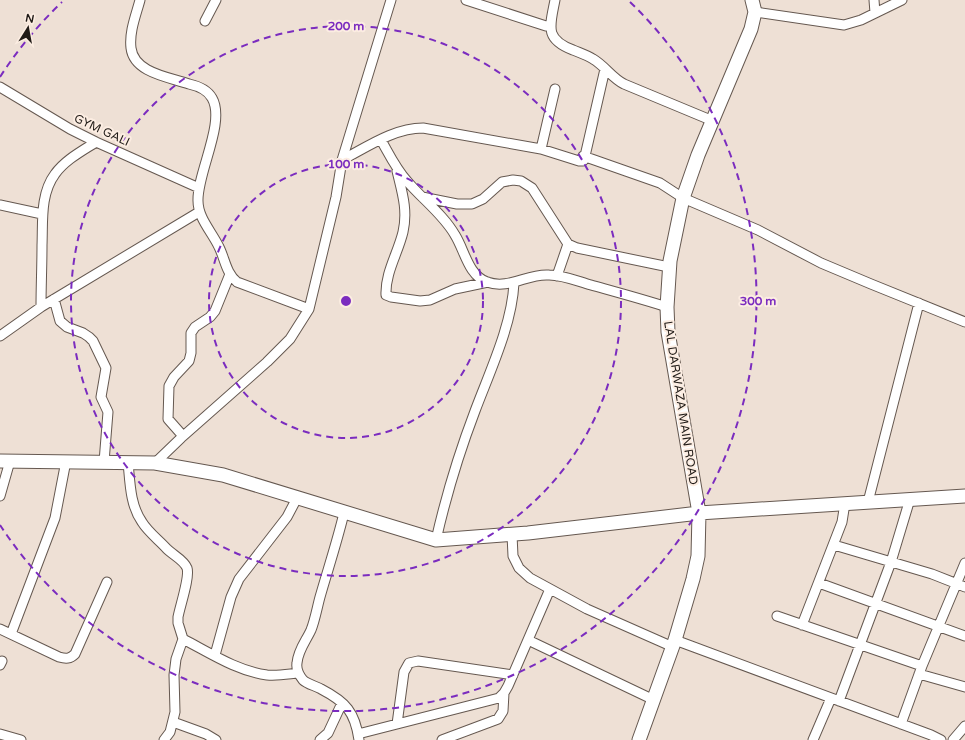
<svg xmlns="http://www.w3.org/2000/svg" width="965" height="740" font-family="'Varela Round',sans-serif">
<style>
.lines{fill:none;stroke-linecap:round;stroke-linejoin:round}
.street-casing{stroke:#655850;stroke-width:11}
.secondary-casing{stroke:#655850;stroke-width:15}
.street{stroke:#fff;stroke-width:9}
.secondary{stroke:#fff;stroke-width:13}
.ring{fill:none;stroke:#7b2cbf;stroke-width:2;stroke-dasharray:7 5}
.labels{text-anchor:middle;dominant-baseline:central;stroke-width:4;stroke-linejoin:round;paint-order:stroke}
.street-label{font-size:12px;fill:#1f1a16;stroke:#fcede2}
.centre{fill:#7b2cbf;stroke:#fcede2;stroke-width:2}
.ring-label{font-size:12px;text-anchor:middle;font-weight:bold;fill:#7b2cbf;stroke:#fcede2;stroke-width:4;stroke-linejoin:round;paint-order:stroke}
</style>
<rect width="100%" height="100%" fill="#eee0d5"/>
<g class="lines">
<g class="street-casing">
<path id="street" d="M140,0C136,15 129,32 131,48C134,73 169,77 189,84C198,86 207,89 212,98C226,122 197,173 198,201C198,218 212,232 219,247C225,259 226,273 237,282L309,309L290,339L267,362L181,438L155,463
M466,0L546,26
M555,0C550,26 544,39 573,50C580,53 587,55 593,59C605,66 612,78 624,84L713,121
M874,0L875,13
M755,12L844,25L861,20L902,0
M205,21L216,0
M0,87L70,129L96,142L199,188
M381,140C389,154 396,169 407,181C422,199 443,214 455,235C465,251 468,275 487,282C509,290 528,273 549,275C563,275 577,281 591,285C616,292 642,299 667,307
M541,149L555,89
M583,156L660,183L683,198L758,230L821,263L871,284L965,322
M342,160C367,147 394,128 423,128L541,149L579,161H583L585,156L605,69
M397,171C402,192 408,210 403,232C398,253 385,273 386,295L391,297L420,301L430,300L455,289L488,282
M422,197L457,204H472L483,199L502,182L513,180L521,181L532,188L568,244L577,248L669,267
M0,205L42,214
M557,276L568,244
M54,299L60,321L67,327L83,333L89,337L93,341L106,368L101,397L108,412L104,462
M41,307C41,286 42,266 42,245C43,222 40,194 55,174C65,160 82,151 96,142
M309,309L336,197L342,160L391,0
M0,336L41,307L199,212
M183,436L168,419L169,386L174,377L189,361L191,353V333L195,327L210,317L215,311L230,274
M128,462C130,482 130,505 142,522C148,532 159,540 167,549C173,555 184,560 187,568C190,577 180,606 178,617V623L183,639L176,659L174,675L175,712L170,732L164,740
M0,496L10,461
M868,502L919,303
M344,513C337,542 328,569 320,597C317,608 315,620 311,630C306,641 298,650 297,663C296,669 299,675 303,680C307,684 316,686 321,689C346,702 355,712 359,740
M512,535L513,556L519,568L530,578L587,609L673,647
M436,540C446,496 459,453 475,411C490,371 512,325 514,283
M834,545L932,574L965,587
M819,583L965,636
M777,616L922,666
M802,625L842,522L845,503
M0,629L59,657C66,659 70,659 75,654L107,582
M11,634L55,518L66,461
M183,639C210,653 237,671 267,675C278,676 288,674 298,673
M528,640L654,700
M675,640L931,735L941,740
M215,655L231,597L239,579L287,517L297,498
M0,665L2,661
M919,674L965,687
M839,701L891,562L910,499
M173,722L206,734L216,740
M397,724L404,672L409,663L418,661L513,675
M901,724L922,666L965,563
M0,734L21,740
M358,734L499,698L504,693L508,686L550,589
M320,740L328,733L342,703
M442,740L498,719L503,711L504,693
M813,740L831,698
M953,740L965,726"/>
</g>
<g class="secondary-casing">
<path id="secondary" d="M0,461L155,463L223,475L436,540L528,533L699,513L965,496
M639,740L675,640L693,579L698,556L699,513L668,332L667,307L670,261L683,198L698,155L751,29L755,12L752,0"/>
</g>
<use href="#street" class="street"/>
<use href="#secondary" class="secondary"/>
</g>
<g class="ring">
<circle cx="346" cy="301" r="137"/>
<circle cx="346" cy="301" r="275"/>
<path d="M0 77A412 412 0 0 1 62 2M630 2A412 412 0 1 1 0 525"/>
</g>
<g class="labels">
<g class="street-label">
<text transform="translate(102 130) rotate(25)">GYM GALI</text>
<text transform="translate(681 403) rotate(81)">LAL DARWAZA MAIN ROAD</text>
</g>
</g>
<circle cx="346" cy="301" r="6" class="centre"/>
<g class="ring-label">
<text x="346" y="30">200 m</text>
<text x="346" y="168">100 m</text>
<text x="758" y="305">300 m</text>
</g>
<g transform="translate(28 28) rotate(11)" stroke="#fcede2" stroke-width="3" paint-order="stroke">
<path d="M0-3L7 15L0 10L-7 15Z" fill="#1f1a16"/>
<text y="-6" font-size="11" font-weight="bold" text-anchor="middle" fill="#1f1a16">N</text>
</g>
</svg>
